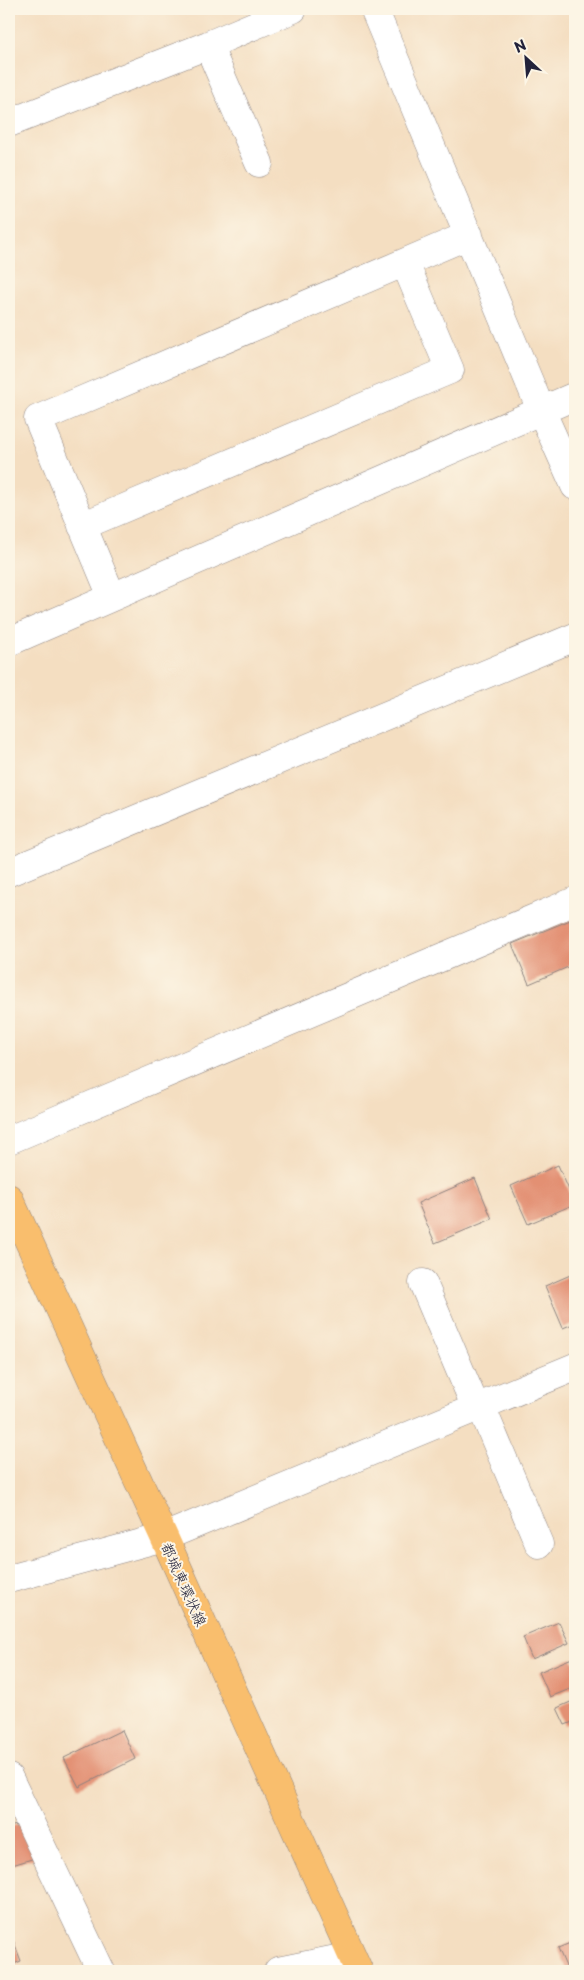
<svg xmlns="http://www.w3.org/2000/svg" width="584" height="1980" font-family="'Playpen Sans','Klee One',sans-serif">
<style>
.building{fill:#e39073}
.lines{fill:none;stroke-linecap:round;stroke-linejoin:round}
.minor-casing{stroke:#8b807e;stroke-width:29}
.major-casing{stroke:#8b807e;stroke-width:29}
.minor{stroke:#fff;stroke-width:28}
.major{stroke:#f9be6d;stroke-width:28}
.labels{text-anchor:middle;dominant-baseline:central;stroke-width:4;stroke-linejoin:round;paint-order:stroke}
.street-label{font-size:15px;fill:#22223b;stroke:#fcf5e5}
</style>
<rect width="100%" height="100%" fill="#fcf5e5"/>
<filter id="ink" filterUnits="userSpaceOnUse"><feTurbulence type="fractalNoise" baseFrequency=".02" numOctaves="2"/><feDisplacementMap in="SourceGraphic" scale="10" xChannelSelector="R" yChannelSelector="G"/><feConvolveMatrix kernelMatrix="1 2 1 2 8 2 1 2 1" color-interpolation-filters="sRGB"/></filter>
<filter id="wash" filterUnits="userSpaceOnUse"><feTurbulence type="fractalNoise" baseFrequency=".0096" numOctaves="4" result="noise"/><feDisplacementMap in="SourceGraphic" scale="20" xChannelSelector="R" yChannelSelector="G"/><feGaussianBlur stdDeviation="1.12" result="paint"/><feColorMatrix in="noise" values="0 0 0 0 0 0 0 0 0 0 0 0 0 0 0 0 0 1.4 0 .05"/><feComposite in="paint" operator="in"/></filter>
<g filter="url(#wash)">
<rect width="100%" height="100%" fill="#f4dec1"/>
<g id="blocks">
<path class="building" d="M575,918V964L529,984L512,944Z
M558,1165L575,1204L528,1224L511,1186Z
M475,1178L492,1219L435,1243L418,1203Z
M575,1273V1323L563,1328L545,1286Z
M559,1622L569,1643L532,1659L523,1637Z
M572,1658L575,1664V1687L550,1697L539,1672Z
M575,1700V1721L565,1725L557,1708Z
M122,1730L135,1759L79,1787L64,1758Z
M24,1823L35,1858L9,1866V1827Z
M9,1929L21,1961L9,1966Z
M575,1941V1971H568L558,1948Z"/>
</g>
</g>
<g filter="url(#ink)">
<use href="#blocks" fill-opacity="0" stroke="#8b807e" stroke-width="1"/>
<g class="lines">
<g class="minor-casing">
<path id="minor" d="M374,9L541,410L575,486
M208,45L259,163
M9,123L208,45L293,9
M82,526L450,370L405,263
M112,597L38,419L469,235
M9,642L575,396
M9,872L575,637
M9,1140L575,901
M423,1283L476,1408
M481,1406L539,1544
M9,1579L164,1537L575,1367
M9,1778L101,1971
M278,1971L351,1956"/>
</g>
<g class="major-casing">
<path id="major" d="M9,1198L164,1537L359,1971"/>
</g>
<use href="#minor" class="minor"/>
<use href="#major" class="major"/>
</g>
</g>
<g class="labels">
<g class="street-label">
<text transform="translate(185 1584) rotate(66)">都城東環状線</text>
</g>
</g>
<rect width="584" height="1980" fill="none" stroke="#fcf5e5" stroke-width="30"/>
<g transform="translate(526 58) rotate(334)" stroke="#fcf5e5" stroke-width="4" paint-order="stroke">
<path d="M0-4L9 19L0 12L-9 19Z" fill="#22223b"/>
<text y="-8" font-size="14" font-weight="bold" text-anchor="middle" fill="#22223b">N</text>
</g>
</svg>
